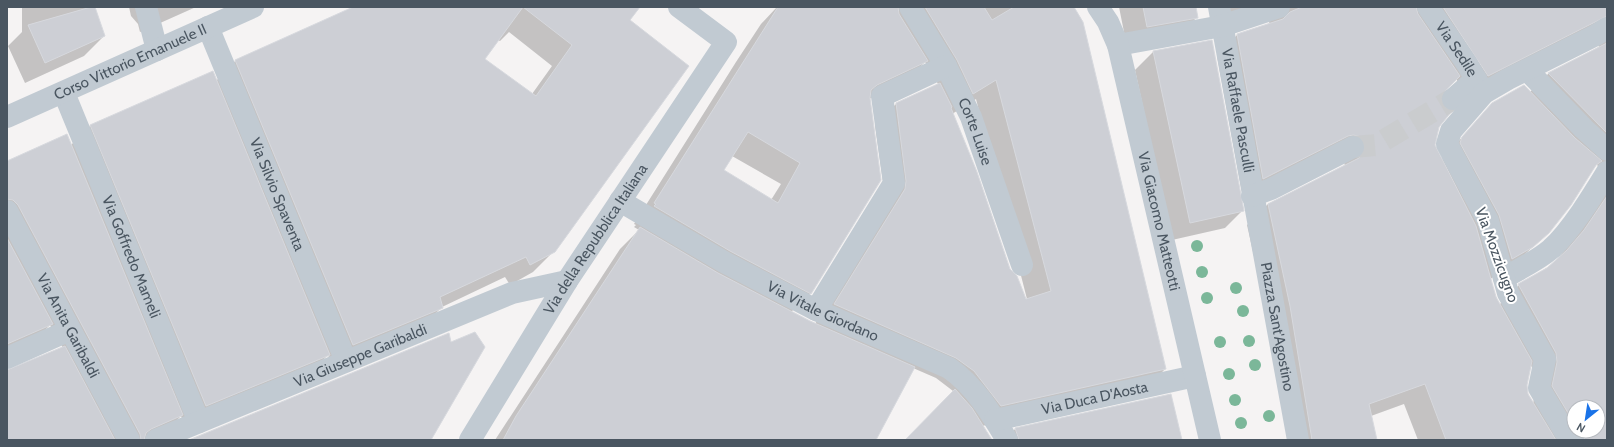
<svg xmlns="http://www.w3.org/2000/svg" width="1614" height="447" font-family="Cabin,sans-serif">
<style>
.shadow{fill:#0003;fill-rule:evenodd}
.building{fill:#cdcfd5;stroke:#d7d9de;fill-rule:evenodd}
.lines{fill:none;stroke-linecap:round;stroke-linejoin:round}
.minor-tunnel{stroke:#caccce;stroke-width:22;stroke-dasharray:22 11;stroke-linecap:butt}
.pedestrian{stroke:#c1cad2;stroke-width:22}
.minor{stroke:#c1cad2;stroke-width:22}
.tertiary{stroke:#c1cad2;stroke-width:22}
.tree{fill:#7bb799}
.labels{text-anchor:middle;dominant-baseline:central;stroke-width:4;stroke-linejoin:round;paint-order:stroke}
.street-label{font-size:15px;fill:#4a5661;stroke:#fff}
</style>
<rect width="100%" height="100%" fill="#f5f3f3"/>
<path class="shadow" d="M22,7H94L104,36L84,56L25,83L8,46L22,32Z
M129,7H196L140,32L138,24L131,16Z
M355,7H639L629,21L554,251L533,272L510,285L505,277L442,307L421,328L332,365L328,355L308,375L185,426L181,416L161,436L152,440H7V371L63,348L50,325L31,344L7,355V162L71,145L91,125L216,81L236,60ZM509,32L552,66L532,94L484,59L498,40L500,41Z
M777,7H1072L1082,23L1165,369L1145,390L982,426L991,440H906L953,391L936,378L913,368L875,440H495L620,249L639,230L634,227L636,225L634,224L736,62L761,24ZM925,62L938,84L896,104L875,125L886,203L885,211L815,324L791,312L811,293L869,99L906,81ZM976,99L1028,303H1027L1009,270L952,114ZM732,156L781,184L771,200L723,171Z
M1119,7H1195L1197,17L1177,38L1127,47Z
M1218,7H1607V440H1418L1404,404L1371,416L1376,440H1288L1270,328L1247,225L1268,204L1345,166L1344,162L1243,198L1217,56L1237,35L1270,24L1267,18L1223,26ZM1597,42L1599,47L1548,74L1530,92L1493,104L1442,159L1435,150L1434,141L1438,127L1440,95L1456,79L1468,96ZM1597,164L1598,167L1597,200L1556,262L1519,285L1499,305L1490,279L1511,267L1549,232ZM1530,364L1536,374L1537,383L1533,404L1527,395L1526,385ZM1574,407H1598V431H1574Z
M1212,42L1242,211L1225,228L1172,240L1135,70L1153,52Z
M1171,395L1181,440H1005L1015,429Z"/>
<path class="building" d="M91,7H95L105,36L45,63L28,25Z
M353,7H640L630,20L689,66L555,252L530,265L526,257L440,297L443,308L353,345L235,60ZM523,7L572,45L536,96L485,59Z
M778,7H898L899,14L928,61L877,85L871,90L870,98L881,180L811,294L730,251L654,206L656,204L654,203ZM748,132L800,163L778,203L724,170Z
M925,7H984L992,20L1014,7H1074L1083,22L1166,369L1001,406L974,371L956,358L834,304L905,189L906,181L896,103L940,83L952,107L951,108L977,172L1010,269L1017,276L1026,299L1051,291L996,80L973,94L957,60Z
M1143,7H1196L1198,18L1147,27Z
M1302,7H1416L1418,14L1460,76L1441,95V101L1443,107L1452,111L1439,127L1435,145L1476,226L1496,297L1532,361L1527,385L1528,394L1556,440H1446L1425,384L1369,404L1377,440H1312L1290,306L1268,204L1359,158L1364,153L1365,147L1364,141L1359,136L1353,135L1348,136L1263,179L1237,34L1283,19L1290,12Z
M1443,7H1607V16L1488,76Z
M1212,40L1244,211L1190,223L1153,51Z
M1607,43V133L1548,73Z
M213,71L330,355L206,406L90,125Z
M1524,85L1575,138L1602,161L1596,165L1571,205L1549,233L1533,247L1512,259L1499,215L1460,143L1462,137L1492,103Z
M67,134L183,415L151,429L146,433L144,440H141L140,434L18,205L13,200L7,199V161Z
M1607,196V440H1585L1582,431H1598V407H1574V423L1552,386L1557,362L1556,353L1518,284L1547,268L1567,250L1584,230Z
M640,227L718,273L810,321L915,367L876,440H503L516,416Z
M7,238L53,324L7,344Z
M475,332L485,347L431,440H189L449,333L451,342Z
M65,346L115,440H7V370Z
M955,389L972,408L992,440H905Z
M1171,394L1182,440H1019L1015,428Z"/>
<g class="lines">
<path class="minor-tunnel" d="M1353,147L1376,145L1453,99"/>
<g class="pedestrian">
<path d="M146,7L157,50"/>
<path id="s1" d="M208,27L346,361"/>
<path d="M1527,70L1584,129L1607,150"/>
<path id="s2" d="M64,93L199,422"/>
<path d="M1504,278C1519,269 1537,261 1551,249C1571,231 1593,195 1607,172"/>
</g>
<g class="minor">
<path id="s3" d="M910,7L946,66L971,117L1022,265"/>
<path id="s4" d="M1219,7L1298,440"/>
<path id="s5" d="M1428,7L1467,64L1484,93"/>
<path d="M1118,45L1222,26L1279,7"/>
<path d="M1453,99L1476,79"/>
<path d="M1252,196L1271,189L1353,147"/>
<path id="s6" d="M620,201L724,262L816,310L949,368C975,386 991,413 1007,440"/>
<path id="s7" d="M7,211L129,440"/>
<path d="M816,310L894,183L882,96L946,66"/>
<path d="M7,358L70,330"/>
<path id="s8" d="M995,420L1195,376"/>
<path id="s9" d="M156,440L512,293L567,281"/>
<path d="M1573,440L1565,432L1539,388L1545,359L1508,293L1488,221L1447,144L1451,131L1484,93L1508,79L1596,35L1607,28"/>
</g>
<g class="tertiary">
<path id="s10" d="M1098,7L1108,22L1118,45L1210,440"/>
<path id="s11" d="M7,117L253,7"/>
<path id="s12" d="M470,440L567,281L726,42L679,7"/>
</g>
</g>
<g class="tree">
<circle cx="1197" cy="246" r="6"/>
<circle cx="1202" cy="272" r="6"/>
<circle cx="1236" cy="288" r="6"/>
<circle cx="1207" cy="298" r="6"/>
<circle cx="1243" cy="311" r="6"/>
<circle cx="1249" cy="341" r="6"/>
<circle cx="1220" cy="342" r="6"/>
<circle cx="1255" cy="365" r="6"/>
<circle cx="1229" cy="374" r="6"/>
<circle cx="1235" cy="400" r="6"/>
<circle cx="1269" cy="416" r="6"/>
<circle cx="1241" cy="423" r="6"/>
</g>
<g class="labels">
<g class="street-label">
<text stroke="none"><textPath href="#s5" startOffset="51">Via Sedile</textPath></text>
<text stroke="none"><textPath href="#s11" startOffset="135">Corso Vittorio Emanuele II</textPath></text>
<text stroke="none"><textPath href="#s4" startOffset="105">Via Raffaele Pasculli</textPath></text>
<text stroke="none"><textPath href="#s3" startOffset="141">Corte Luise</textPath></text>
<text stroke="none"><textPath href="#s1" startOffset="181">Via Silvio Spaventa</textPath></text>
<text stroke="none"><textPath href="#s10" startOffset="224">Via Giacomo Matteotti</textPath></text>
<text stroke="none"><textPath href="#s12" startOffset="237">Via della Repubblica Italiana</textPath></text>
<text transform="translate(1497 255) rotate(70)">Via Mozzicugno</text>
<text stroke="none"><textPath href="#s2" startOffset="177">Via Goffredo Mameli</textPath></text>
<text stroke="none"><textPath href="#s6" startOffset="231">Via Vitale Giordano</textPath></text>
<text stroke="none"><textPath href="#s7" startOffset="130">Via Anita Garibaldi</textPath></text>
<text stroke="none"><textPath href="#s4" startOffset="325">Piazza Sant'Agostino</textPath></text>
<text stroke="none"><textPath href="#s9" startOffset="221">Via Giuseppe Garibaldi</textPath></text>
<text stroke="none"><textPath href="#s8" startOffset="102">Via Duca D'Aosta</textPath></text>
</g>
</g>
<rect width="1614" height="447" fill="none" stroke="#4a5661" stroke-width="16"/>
<g transform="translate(1586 419) rotate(210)"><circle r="19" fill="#ffffff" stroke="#b7bbc0"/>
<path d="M0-3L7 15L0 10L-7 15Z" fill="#1a73e8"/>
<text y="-6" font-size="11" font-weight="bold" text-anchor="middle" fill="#4a5661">N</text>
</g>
</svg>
